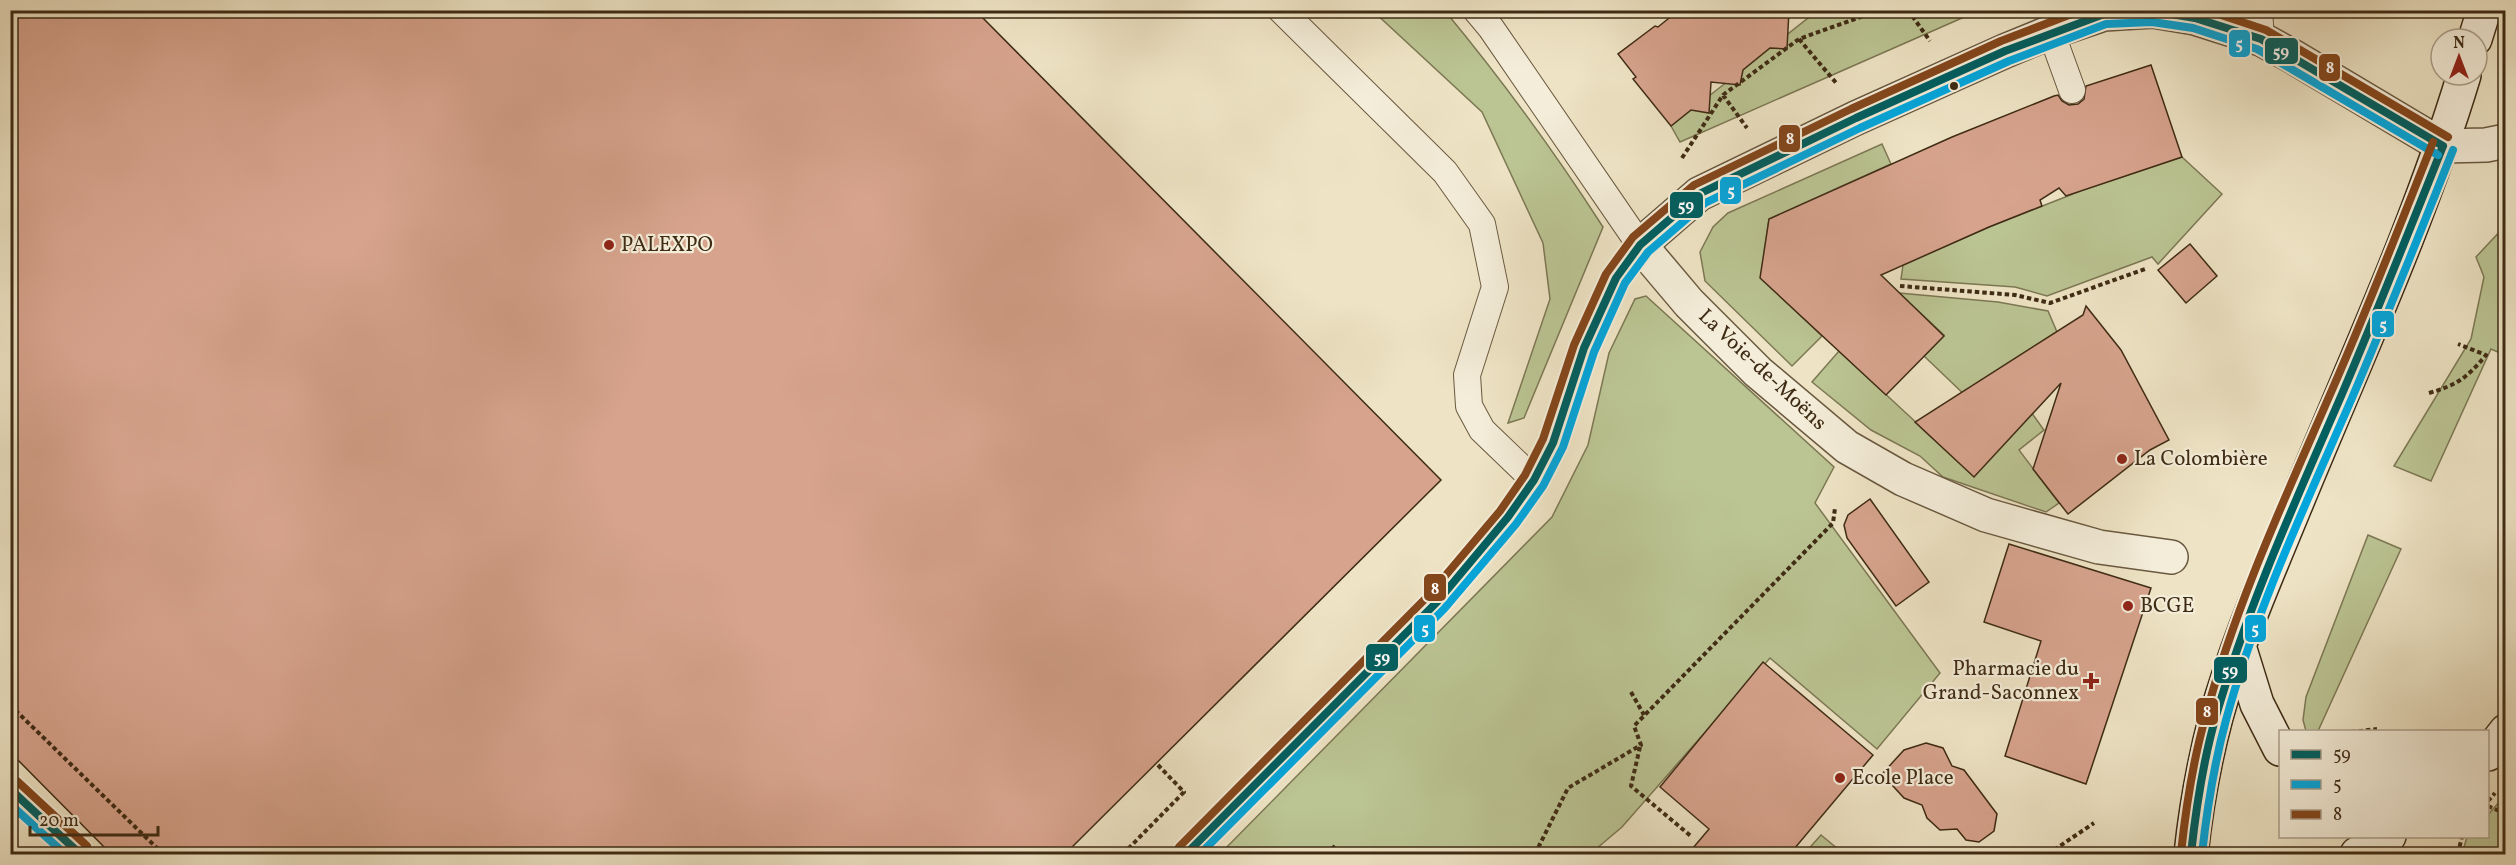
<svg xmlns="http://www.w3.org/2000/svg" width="2516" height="865" font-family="Vollkorn,serif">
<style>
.green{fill:#bbc493;stroke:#7c7854;stroke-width:1.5}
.building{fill:#d7a38d;stroke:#3e2b14;stroke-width:1.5}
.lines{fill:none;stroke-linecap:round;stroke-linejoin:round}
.lane-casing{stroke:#6a5940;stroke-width:28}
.street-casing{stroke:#6a5940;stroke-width:36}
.secondary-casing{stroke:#3e2b14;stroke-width:36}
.path{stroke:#3e2b14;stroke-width:4;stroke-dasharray:4.5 3;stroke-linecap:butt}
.lane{stroke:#f4edd9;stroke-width:26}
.street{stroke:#f4edd9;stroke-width:33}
.secondary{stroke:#f4edd9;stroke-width:33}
.bus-1-casing{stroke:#f4edd9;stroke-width:12}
.bus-2-casing{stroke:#f4edd9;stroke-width:12}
.bus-3-casing{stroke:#f4edd9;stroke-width:12}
.bus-1{stroke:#005f61;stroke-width:8}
.bus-2{stroke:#03a6dc;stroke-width:8}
.bus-3{stroke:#84471c;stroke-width:8}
.bus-dot{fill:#3e2b14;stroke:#f4edd9;stroke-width:2}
.poi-dot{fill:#8f2418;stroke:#f4edd9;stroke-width:2}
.labels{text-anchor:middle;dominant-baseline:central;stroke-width:4.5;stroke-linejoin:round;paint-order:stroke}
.poi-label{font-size:21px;fill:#3e2b14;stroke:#f4edd9;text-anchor:start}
.street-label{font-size:21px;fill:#3e2b14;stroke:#f4edd9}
.line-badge{stroke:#f4edd9;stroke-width:2}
.badge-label{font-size:16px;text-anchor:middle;font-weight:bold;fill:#fff}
</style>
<rect width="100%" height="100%" fill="#eee4c5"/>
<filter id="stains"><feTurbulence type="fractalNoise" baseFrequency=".00333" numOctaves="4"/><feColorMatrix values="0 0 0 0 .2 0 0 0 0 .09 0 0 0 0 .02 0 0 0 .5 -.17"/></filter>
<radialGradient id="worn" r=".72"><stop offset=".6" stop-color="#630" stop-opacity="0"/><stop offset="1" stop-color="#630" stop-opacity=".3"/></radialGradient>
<path class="green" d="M1373,11H1445C1503,81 1554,151 1603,227L1524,418L1508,423L1550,299L1543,243L1482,112Z
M1817,11H1978L1680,142L1671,126Z
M1882,144L1891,164L1769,219L1761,278L1822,336L1792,366L1705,281L1700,252L1713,227L1728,213Z
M2182,157L2222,194L2158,264L2152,257L2047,296L2015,287L1901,279L1903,265L1989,227L2083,190Z
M2505,226V355L2491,349L2431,481L2394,466L2471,339L2484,277L2476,257Z
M1899,293L1998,302L2048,311L2057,332L2000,369L2044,430L2019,450L2059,503L2046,512L1943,477L1920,456L1871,430L1812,382L1839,351L1934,439L1970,400L1924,356L1944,335Z
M1646,296L1834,467L1815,503L1940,673L1877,749L1770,658L1622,827L1590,854H1220L1552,517L1588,445L1609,353L1635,299Z
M2368,535L2401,549L2318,731H2306L2303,720L2306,697Z
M2505,795V854H2462L2467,837L2488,836V815Z
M1821,835L1844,854H1804Z"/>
<path class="building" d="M10,10H975L1441,480L1064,855H112L10,752Z
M1679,10H1789L1787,49L1770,48L1743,70L1740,85L1711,82L1709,113L1691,110L1671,126L1633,79L1636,77L1618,54L1655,26L1658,27Z
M2151,65L2182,157L2066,196L2059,188L2040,200L2042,206L1989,227L1881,275L1944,336L1886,395L1760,278L1769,219L1952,137L2054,96L2058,95L2062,101L2069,105L2078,104L2084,99L2086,86Z
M2190,244L2217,276L2186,303L2158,270Z
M2086,306L2121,350L2169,440L2150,450L2068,514L2033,469L2061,383L1974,477L1915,422L2083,315Z
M1870,499L1929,582L1896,606L1847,538L1844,525L1848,515Z
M2009,544L2151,588L2086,784L2005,756L2041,641L1984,622Z
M1763,662L1873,755L1789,855H1687L1709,829L1660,787Z
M1926,743L1943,748L1952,766L1964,770L1997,814L1994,831L1979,842L1966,840L1957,829L1940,830L1927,818L1922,805L1904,798L1882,774L1904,750Z"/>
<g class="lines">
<g class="lane-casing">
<path id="lane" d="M1281,10L1445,172L1482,224L1495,287L1467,375L1469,406L1482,430L1534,480
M2259,10L2261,39
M2051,32L2072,90
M10,789L80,854
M1186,854L1437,602L1508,517L1534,480L1553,443L1584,348L1595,324L1616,278L1640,245L1491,28L1476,10"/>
</g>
<g class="street-casing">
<path id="street" d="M2171,557L2099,547L1986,515L1903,479L1847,447L1758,372L1689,303L1640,245L1699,194L1856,118L2005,51L2051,32L2104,14L2153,11L2195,18L2261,39L2292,56L2443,146L2486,145L2506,141"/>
</g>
<g class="secondary-casing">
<path id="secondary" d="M2475,39L2484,10
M2239,646L2257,704L2280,749
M2488,754L2506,731
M2191,854C2196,808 2204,762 2216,717C2236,645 2266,577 2294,509C2353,365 2419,224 2464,75
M2357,854L2389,836"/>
</g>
<path class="path" d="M1908,10L1930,41
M1799,39L1837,84
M1723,95L1747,128
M1682,158L1723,95L1799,39L1880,10
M1900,286L2015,295L2050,303L2145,269
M2429,393C2457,385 2467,378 2486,355L2458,344
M1631,692L1644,715
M10,705L163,854
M2351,732L2377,729
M1640,747L1631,786L1692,837
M2488,801L2495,793
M2488,806L2506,814
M1123,854L1184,792L1156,763
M1327,854L1335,846
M1535,854L1568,788L1641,745L1634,726L1833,523L1835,508
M2048,854L2094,823
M2458,854L2462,836"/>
<use href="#lane" class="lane"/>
<use href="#street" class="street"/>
<use href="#secondary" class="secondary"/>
<g class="bus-1-casing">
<path id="bus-1" d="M10,789L80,854
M1186,854L1437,602L1508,517L1534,480L1553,443L1584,348L1616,278L1640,245L1699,194L1856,118L2005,51L2104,14L2153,11L2195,18L2261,39L2443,146
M2191,854C2196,808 2203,761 2216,716C2248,605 2296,500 2342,394C2377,312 2410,229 2443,146"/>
</g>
<g class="bus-2-casing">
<path id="bus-2" d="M10,804L65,854
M1200,854L1444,609L1516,524L1543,486L1563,447L1594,352L1625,283L1648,252L1705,203L1860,128L2009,61L2106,24L2152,22L2193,28L2257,49L2438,155
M2202,854C2207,809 2214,764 2226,720C2256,609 2306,504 2352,398C2387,316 2420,233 2453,150"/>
</g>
<g class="bus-3-casing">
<path id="bus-3" d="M2206,10L2266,30L2448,137
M17,781L87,846
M1179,847L1429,595L1500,511L1525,475L1543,439L1574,345L1606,274L1633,237L1694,185L1851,109L2001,41L2082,10
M2181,853C2186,806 2193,760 2206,715C2236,603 2286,496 2332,390C2368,308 2400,225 2433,142"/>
</g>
<use href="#bus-1" class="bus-1"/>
<use href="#bus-2" class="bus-2"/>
<use href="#bus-3" class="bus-3"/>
</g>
<circle class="bus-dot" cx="1954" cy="86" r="5"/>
<g class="poi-dot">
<circle cx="609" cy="245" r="6"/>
<circle cx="2122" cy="459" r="6"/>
<circle cx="2128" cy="606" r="6"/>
<path d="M2088 672h6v6h6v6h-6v6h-6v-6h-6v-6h6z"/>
<circle cx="1840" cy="778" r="6"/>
</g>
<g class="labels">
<g class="poi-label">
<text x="621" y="245">PALEXPO</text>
<text x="2134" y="459">La Colombière</text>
<text x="2140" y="606">BCGE</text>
<text x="2079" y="669" text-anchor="end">Pharmacie du<tspan x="2079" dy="24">Grand-Saconnex</tspan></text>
<text x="1852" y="778">Ecole Place</text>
</g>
<g class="street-label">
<text transform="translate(1762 370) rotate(43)">La Voie-de-Moëns</text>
</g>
</g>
<g class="line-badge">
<rect x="2228" y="29" width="23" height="29" rx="6" fill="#03a6dc"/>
<rect x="2264" y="37" width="35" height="28" rx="6" fill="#005f61"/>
<rect x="2318" y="53" width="23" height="29" rx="6" fill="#84471c"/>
<rect x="1778" y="124" width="23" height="29" rx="6" fill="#84471c"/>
<rect x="1719" y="176" width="23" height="29" rx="6" fill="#03a6dc"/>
<rect x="1669" y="191" width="35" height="28" rx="6" fill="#005f61"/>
<rect x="2371" y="310" width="24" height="28" rx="6" fill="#03a6dc"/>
<rect x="1423" y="573" width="24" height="29" rx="6" fill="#84471c"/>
<rect x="1413" y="614" width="23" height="29" rx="6" fill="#03a6dc"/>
<rect x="2244" y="614" width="23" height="29" rx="6" fill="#03a6dc"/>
<rect x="1365" y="643" width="34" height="29" rx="6" fill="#005f61"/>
<rect x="2213" y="656" width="35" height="28" rx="6" fill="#005f61"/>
<rect x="2195" y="697" width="24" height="29" rx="6" fill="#84471c"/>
</g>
<g class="badge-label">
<text x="2239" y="49">5</text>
<text x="2281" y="57">59</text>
<text x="2330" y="73">8</text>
<text x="1790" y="144">8</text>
<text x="1731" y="196">5</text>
<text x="1686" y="211">59</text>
<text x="2383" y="330">5</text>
<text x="1435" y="594">8</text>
<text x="1425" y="634">5</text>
<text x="2255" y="634">5</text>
<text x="1382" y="663">59</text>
<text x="2230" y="676">59</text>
<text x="2207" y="717">8</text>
</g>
<rect width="2516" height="865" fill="none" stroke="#eee4c5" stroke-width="36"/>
<rect x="12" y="12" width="2492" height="841" fill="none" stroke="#3e2b14" stroke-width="3"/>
<rect x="18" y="18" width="2480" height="829" fill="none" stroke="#3e2b14" stroke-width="1.5"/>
<rect x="2279" y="730" width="210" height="108" fill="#f4edd9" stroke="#ab9f8a" stroke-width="1.5"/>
<rect x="2291" y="750" width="30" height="9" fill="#005f61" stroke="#ab9f8a" stroke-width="1.5"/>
<text x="2333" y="760" font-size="18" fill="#3e2b14">59</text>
<rect x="2291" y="780" width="30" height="9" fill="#03a6dc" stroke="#ab9f8a" stroke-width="1.5"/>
<text x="2333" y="790" font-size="18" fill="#3e2b14">5</text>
<rect x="2291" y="810" width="30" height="9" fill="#84471c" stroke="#ab9f8a" stroke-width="1.5"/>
<text x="2333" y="820" font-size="18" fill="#3e2b14">8</text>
<g transform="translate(2459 57)"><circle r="28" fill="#f4edd9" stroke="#ab9f8a" stroke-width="1.5"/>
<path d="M0-4.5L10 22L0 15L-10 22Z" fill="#8f2418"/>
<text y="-9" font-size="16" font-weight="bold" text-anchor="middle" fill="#3e2b14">N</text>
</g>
<path d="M30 826v9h128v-9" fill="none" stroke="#3e2b14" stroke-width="3"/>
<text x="39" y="826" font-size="18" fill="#3e2b14" stroke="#f4edd9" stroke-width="4.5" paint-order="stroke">20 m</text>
<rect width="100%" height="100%" filter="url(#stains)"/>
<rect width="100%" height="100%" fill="url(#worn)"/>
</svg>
